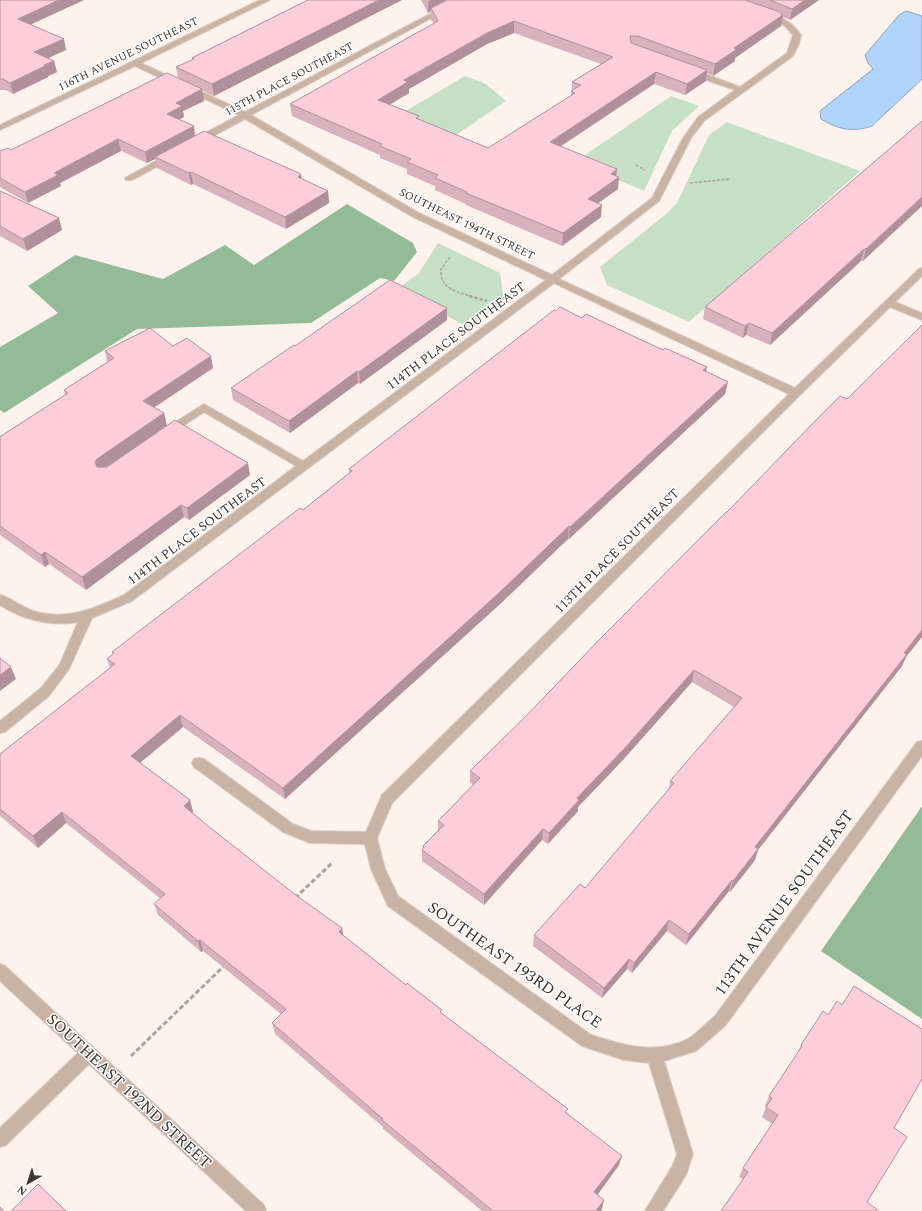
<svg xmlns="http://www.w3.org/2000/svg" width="922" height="1211" font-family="Spectral,serif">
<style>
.green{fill:#c5e0c7}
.forest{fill:#93bb96}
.water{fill:#b0d4fc;stroke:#8ea4be}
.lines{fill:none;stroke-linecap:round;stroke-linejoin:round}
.minor-casing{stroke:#d8cdc6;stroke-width:2}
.path-far2{stroke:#ada39c;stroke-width:1.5;stroke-dasharray:3 1.5;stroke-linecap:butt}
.path-far1{stroke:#ada39c;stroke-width:2.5;stroke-dasharray:3.5 2;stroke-linecap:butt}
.path{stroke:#ada39c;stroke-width:3;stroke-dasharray:5 2.5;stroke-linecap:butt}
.minor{fill:#c8b3a5;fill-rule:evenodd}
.wall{fill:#d9b1bd;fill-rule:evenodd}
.shaded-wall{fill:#b0909a}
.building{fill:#fccedc;stroke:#b0909a;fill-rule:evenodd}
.labels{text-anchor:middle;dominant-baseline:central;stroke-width:3;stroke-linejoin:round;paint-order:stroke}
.far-street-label{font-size:11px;fill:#3f352e;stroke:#fff}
.street-label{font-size:13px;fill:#3f352e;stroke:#fff}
.near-street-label{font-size:16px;fill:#3f352e;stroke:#fff}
</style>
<rect width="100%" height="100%" fill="#fef3ec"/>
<path class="green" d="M465,76L486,84L506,101L456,135L404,112Z
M671,96L699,106L672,131L644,191L575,162Z
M727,122L860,171L689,322L607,285L600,267L665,215L677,203L709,135Z
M438,243L500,273L503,294L511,295L468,327L396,290L419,273Z"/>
<path class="forest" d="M347,204L413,243L417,252L394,281L380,278L311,323L137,329L4,413L0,410V347L58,313L28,286L75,255L163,279L225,245L254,265Z
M922,806V1019L821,951Z"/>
<path class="water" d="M906,11L922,16V79L872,126C853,133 837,129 821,119L820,111L873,69L868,63L865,55L899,15Z"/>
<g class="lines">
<g class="minor-casing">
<path id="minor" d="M260,0H270L141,63L245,112L456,0H465L251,115L419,213L552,275L652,198L683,138L698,117L735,90L689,74V70H695L740,87L787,53L793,35L785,26L763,15L767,13C782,17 792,22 801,35L799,44L793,56L704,121L691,138L659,201L559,279L795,388L919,269L922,268V276L895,302L922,313V320L890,307L800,395L392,803L377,838L385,869L398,896L591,1035C623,1045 653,1055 686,1040C696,1035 706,1023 715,1016L917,742L922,741V756L725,1026L696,1051L664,1061L693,1154L686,1175L663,1211H645L673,1165L677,1154L649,1063L624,1060L582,1046L388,906L371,869L365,844L310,843L283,832L194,767L192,763L194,759L199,758L204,759L293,824L311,831L366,832L382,795L789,394L554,283L132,601L92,618L69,669L49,696L5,732L0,733V721L41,688L60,664L78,622C51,627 23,620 0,605V595C11,598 20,606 31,610C64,622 94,609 124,595L296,466L204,412L171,434H163L162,432L163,430L204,404L303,461L546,280L413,217L245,119L200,143H194L193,141L194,139L239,115L135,66L0,130V125Z
M170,153L174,156L173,158L132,180H126L125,178Z
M0,964L5,966L264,1205L266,1211H246L89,1064L6,1145L0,1147V1128L78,1053L0,981Z"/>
</g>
<path class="path-far2" d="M636,165L645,170
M690,183L730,179
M450,257L441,269C439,289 458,292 473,297"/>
<path class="path-far1" d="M469,296L487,301"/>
<path class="path" d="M295,898L332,863
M131,1056L225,965"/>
<use href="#minor" class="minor"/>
</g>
<path class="wall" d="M0,0H84L31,24L66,50L48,58L57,72L48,76V77L13,94L6,90H0Z
M308,0H402L214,96L202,90L204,101L183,111L184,117L179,119L194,126L195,135L302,179L328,191L329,203L286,229L193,184L191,185L157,168L155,159L147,163L121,151L60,183L61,186L28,203L0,187V151L11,150L178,78L176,67L192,60V58Z
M421,0H819L790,20L783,17L781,26L735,58V61L713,76L707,73L706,81L685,95L654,84L561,146L617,176L618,189L598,203L601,217L562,246L466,205V204L435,190V186L407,174V169L380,158V155L292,116L290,104L434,24L431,20V11L428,13ZM514,33L601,64L572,82V91H571V96L488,148L419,119L390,105L409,93V89L487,44Z
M922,121L863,261H861L770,345L746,335L743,338L703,319L705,307Z
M0,191L62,230L27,251L0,236Z
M447,308V320L360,384L358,383L290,433L233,400L231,388L295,346Z
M582,318L728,382L725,394L569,539H568L499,605L285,799L183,727L140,763L190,800L193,812L192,813L343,935L567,1113L619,1165L597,1195L602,1209L601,1211H482L383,1129V1127L275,1034L272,1023L281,1014L203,951L201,952L158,915L154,904L161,899L66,823L38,848L0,816V754L110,668L107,659L113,654L112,652L303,510L349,473V469Z
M173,346L213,368L154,407L164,413L167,426L250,475L189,520L184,517L86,590L49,564L45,567L0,535V436H1L65,395L64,390L107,362L105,351ZM167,426L107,467H106Z
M601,638L906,657L902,666L758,850L755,860L730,892L729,891L686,945L667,931L632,973L627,969L602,998L533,946L534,935L585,888L669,790L670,781L734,707L692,682L622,761L578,807V811L548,844L542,840L484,905L422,861V850L423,849V846L438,830V821L473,785L470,782V771L528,714Z
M801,1045L894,1128L867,1202L743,1179L739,1177L743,1168L772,1124L762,1117L766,1107L765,1106L769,1096L797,1054Z"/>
<path class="shaded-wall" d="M59,0H84L21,29L18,19Z
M379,0H402L214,96L212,84Z
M431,0H453L431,8V11L428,13V2Z
M805,0H819L790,20L792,9Z
M783,15L781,26L735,58V61L713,76L715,64L734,48Z
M514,21V33L487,44L409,89V93L378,111V100L404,80L487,33Z
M64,39L66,50L37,63L34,52Z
M54,61L57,72L48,76V77L13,94L10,83Z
M707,70L706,81L685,95L687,84Z
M656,72L654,84L549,154L550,142Z
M202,89L204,101L183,111L184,117L169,125L167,114L176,103Z
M194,126L195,137L155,157V159L147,163L145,152Z
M118,139L121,151L60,183L61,186L28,203L25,192L54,173Z
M617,169L616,179L619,177L618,189L587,211L588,199L611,174Z
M191,172L193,184L191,185L189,173Z
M301,174L303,186L298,177Z
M328,191L329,203L286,229L285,217Z
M922,197V206L863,261L866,249Z
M602,205L601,217L562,246L563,233Z
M59,218L62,230L27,251L23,239Z
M864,249L861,261L770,345L772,333Z
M447,308V320L360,384L359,372Z
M749,323L746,335L743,338L745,326Z
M211,356L213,368L146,413L143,401Z
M707,367L705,379L703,370Z
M357,371L358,383L290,433L289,421Z
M728,382L725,394L569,539L570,527Z
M164,413L167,426L100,471L99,475L95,462L97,459Z
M248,463L250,475L189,520L187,508Z
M181,505L184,517L86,590L82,577Z
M569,526L568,539L499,605L285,799L283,788Z
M45,552L49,564L45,567L41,555Z
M922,630V637L906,657L902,666L758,850L755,860L730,892L733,881L755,847Z
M11,667L16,679L0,691V675Z
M694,670L692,682L622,761L578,807V811L548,844L549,833L577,798Z
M180,715L183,727L135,767L131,756Z
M190,800L193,812L187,817L184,806Z
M62,812L66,823L38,848L33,836Z
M543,829L542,840L484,905V894Z
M732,880L729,891L686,945L689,934Z
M669,920L667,931L632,973L634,963Z
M342,928L344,939L339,932Z
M200,940L203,951L201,952L198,941Z
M629,959L627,969L602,998L604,988Z
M622,1156L619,1165L593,1201L594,1192Z
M604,1200L602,1209L601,1211H596Z"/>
<path class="building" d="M0,0H59L18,19L64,39L34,52L54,61L44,65L45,66L10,83L3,79H0Z
M308,0H379L212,84L176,67L194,59L192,58Z
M447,0H745L777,11L783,15L734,48L737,49L715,64L638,36H630L631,43L707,70L687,84L656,72L550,142L617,169L611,174L619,177L588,199L602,205L563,233L466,193L467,192L435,178L438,175L407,162L411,159L380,146L382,144L290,104L438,21L431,8ZM514,21L613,57L572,82L581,85L571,91L575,93L488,148L416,118L419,116L378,100L408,82L404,80L487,33Z
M770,0H805L792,9Z
M167,73L202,89L176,103L182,106L167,114L194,126L145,152L118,139L54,173L58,175L25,192L0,178V151L8,148L11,150Z
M922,121V197L866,249H864L772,333L749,323L745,326L705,307Z
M204,131L301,174L298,177L328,191L285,217L191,172L189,173L155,157Z
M0,191L59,218L23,239L0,226Z
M390,280L447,308L359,372L357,371L289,421L231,388L294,345L295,346Z
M560,307L582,318L586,314L663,350L665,348L707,367L703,370L728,382L570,527L569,526L499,593L283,788L180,715L131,756L190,800L184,806L208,826L297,896L342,928L339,932L406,985L407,983L442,1010L440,1012L568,1109L565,1112L622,1156L594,1192L604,1200L596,1211H493L382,1120L383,1119L272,1023L286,1009L200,940L198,941L154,904L165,894L62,812L33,836L0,809V754L115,664L107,659L114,653L112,652L300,508L303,510L352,471L349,469L372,451L554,310L556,311Z
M922,325V630L904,653L907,654L755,847L758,849L733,881L732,880L689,934L669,920L634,963L629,959L604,988L534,935L580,884L585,888L674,783L670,781L742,698L694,670L624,749L577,798L579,800L549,833L543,829L484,894L422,850L424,847L423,846L444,825L438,821L480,778L470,771L528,714L601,638L726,512H727L818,418L840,396L847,399Z
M150,328L173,346L187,338L211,356L143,401L164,413L97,459L95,462L97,467H107L175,420L248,463L187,508L181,505L82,577L45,552L41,555L0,526V436H1L68,393L64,390L114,358L105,351Z
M0,658L11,667L0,675Z
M854,986L922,1029V1079L894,1128L907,1137L867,1202L879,1211H721L748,1172L743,1168L778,1115L766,1107L772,1098L769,1096L802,1046L801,1045L823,1011L828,1015L837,1001L842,1005Z
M38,1184L66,1211H11Z
M0,1207L4,1211H0Z"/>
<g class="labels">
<g class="far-street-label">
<text transform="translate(128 54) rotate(-26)">116TH AVENUE SOUTHEAST</text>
<text transform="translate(289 79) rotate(-28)">115TH PLACE SOUTHEAST</text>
<text transform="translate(467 224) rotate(26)">SOUTHEAST 194TH STREET</text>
</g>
<g class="street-label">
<text transform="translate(456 336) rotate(-37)">114TH PLACE SOUTHEAST</text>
<text transform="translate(197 531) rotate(-37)">114TH PLACE SOUTHEAST</text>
<text transform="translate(617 551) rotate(-45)">113TH PLACE SOUTHEAST</text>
</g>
<g class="near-street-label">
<text transform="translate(784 903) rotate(-54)">113TH AVENUE SOUTHEAST</text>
<text transform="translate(515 965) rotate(35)">SOUTHEAST 193RD PLACE</text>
<text transform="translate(129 1091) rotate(43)">SOUTHEAST 192ND STREET</text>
</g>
</g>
<g transform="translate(28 1183) rotate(219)" stroke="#ffffff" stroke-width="3" paint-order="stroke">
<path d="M0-3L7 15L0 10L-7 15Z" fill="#3f352e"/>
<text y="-6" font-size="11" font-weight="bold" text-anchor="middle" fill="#3f352e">N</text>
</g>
</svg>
